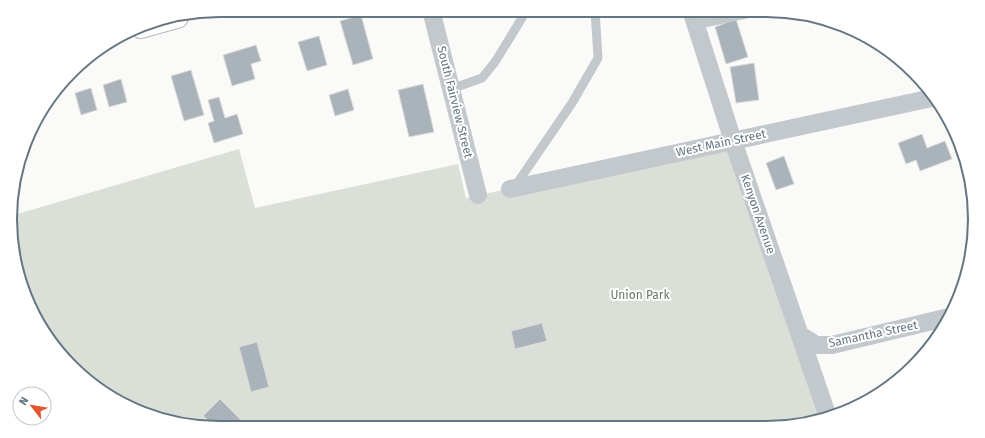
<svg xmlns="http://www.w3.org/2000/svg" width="985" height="438" font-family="'Fira Sans',sans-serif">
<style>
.green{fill:#dadfd7}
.building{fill:#aab3b9;stroke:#dcdcda}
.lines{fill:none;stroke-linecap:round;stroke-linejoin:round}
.secondary-casing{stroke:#b3babf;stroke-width:24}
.lane{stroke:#c3c8cc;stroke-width:9}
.street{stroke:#c3c8cc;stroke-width:18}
.secondary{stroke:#fff;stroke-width:22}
.labels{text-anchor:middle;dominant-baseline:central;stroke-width:4;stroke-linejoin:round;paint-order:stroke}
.street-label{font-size:12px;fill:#657683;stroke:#fff}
.park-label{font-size:12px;fill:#687a64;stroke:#fff}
.rim{fill:none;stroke:#657683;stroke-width:2}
</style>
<rect width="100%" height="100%" fill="#fafaf8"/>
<path class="green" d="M728,142L820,419L794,426L219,428L139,412L81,376L38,323L22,280L14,251V215L239,149L255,208L458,164L466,198Z"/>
<path class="building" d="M379,10H398V12L379,15Z
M361,15L373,59L353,65L340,21Z
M736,19L748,57L726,64L715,27Z
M319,36L327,65L307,71L298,42Z
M256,45L261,61L251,64L255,79L232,86L223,55Z
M754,63L759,100L736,103L730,67Z
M191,70L204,115L184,121L171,76Z
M121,79L127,102L109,107L103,85Z
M423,84L434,132L409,137L398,90Z
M91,88L97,110L81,115L75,93Z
M348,89L354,110L335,116L329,95Z
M219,97L225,118L237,114L243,134L214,143L208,123L214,121L208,100Z
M922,134L927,148L945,141L952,159L920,171L916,160L906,164L898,143Z
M784,156L794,184L776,190L766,163Z
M542,323L547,341L515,349L511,331Z
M257,342L269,387L251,392L239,347Z
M220,399L242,421L235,428H219L201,424L207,419L203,416Z"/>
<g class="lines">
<g class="secondary-casing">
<path id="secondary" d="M141,27L177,17"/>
</g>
<path class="lane" d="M695,25L765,10
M451,89L482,78L495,62L525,13L534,10
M513,186L518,182L572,103L598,58L595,10"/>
<path class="street" d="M431,10L478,195
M691,10L733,141L828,417
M510,189L932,98
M800,335L816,345H832L949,317"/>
<use href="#secondary" class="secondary"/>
</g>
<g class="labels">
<g class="street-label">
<text transform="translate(455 102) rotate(76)">South Fairview Street</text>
<text transform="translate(721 143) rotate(-12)">West Main Street</text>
<text transform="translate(758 214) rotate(71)">Kenyon Avenue</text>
<text transform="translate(873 334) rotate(-12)">Samantha Street</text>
</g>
<g class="park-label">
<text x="640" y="295">Union Park</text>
</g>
</g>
<path d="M0 0H985V438H0ZM219 17H766A202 202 0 0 1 968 219V219A202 202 0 0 1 766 421H219A202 202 0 0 1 17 219V219A202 202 0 0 1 219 17Z" fill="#fff" fill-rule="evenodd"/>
<path class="rim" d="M219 17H766A202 202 0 0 1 968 219V219A202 202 0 0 1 766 421H219A202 202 0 0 1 17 219V219A202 202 0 0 1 219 17Z"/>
<g transform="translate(32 406) rotate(301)"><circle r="19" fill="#ffffff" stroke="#c1c8cd"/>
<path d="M0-3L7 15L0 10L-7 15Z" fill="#e4572e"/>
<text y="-6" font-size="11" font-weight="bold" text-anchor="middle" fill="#657683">N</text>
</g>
</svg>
